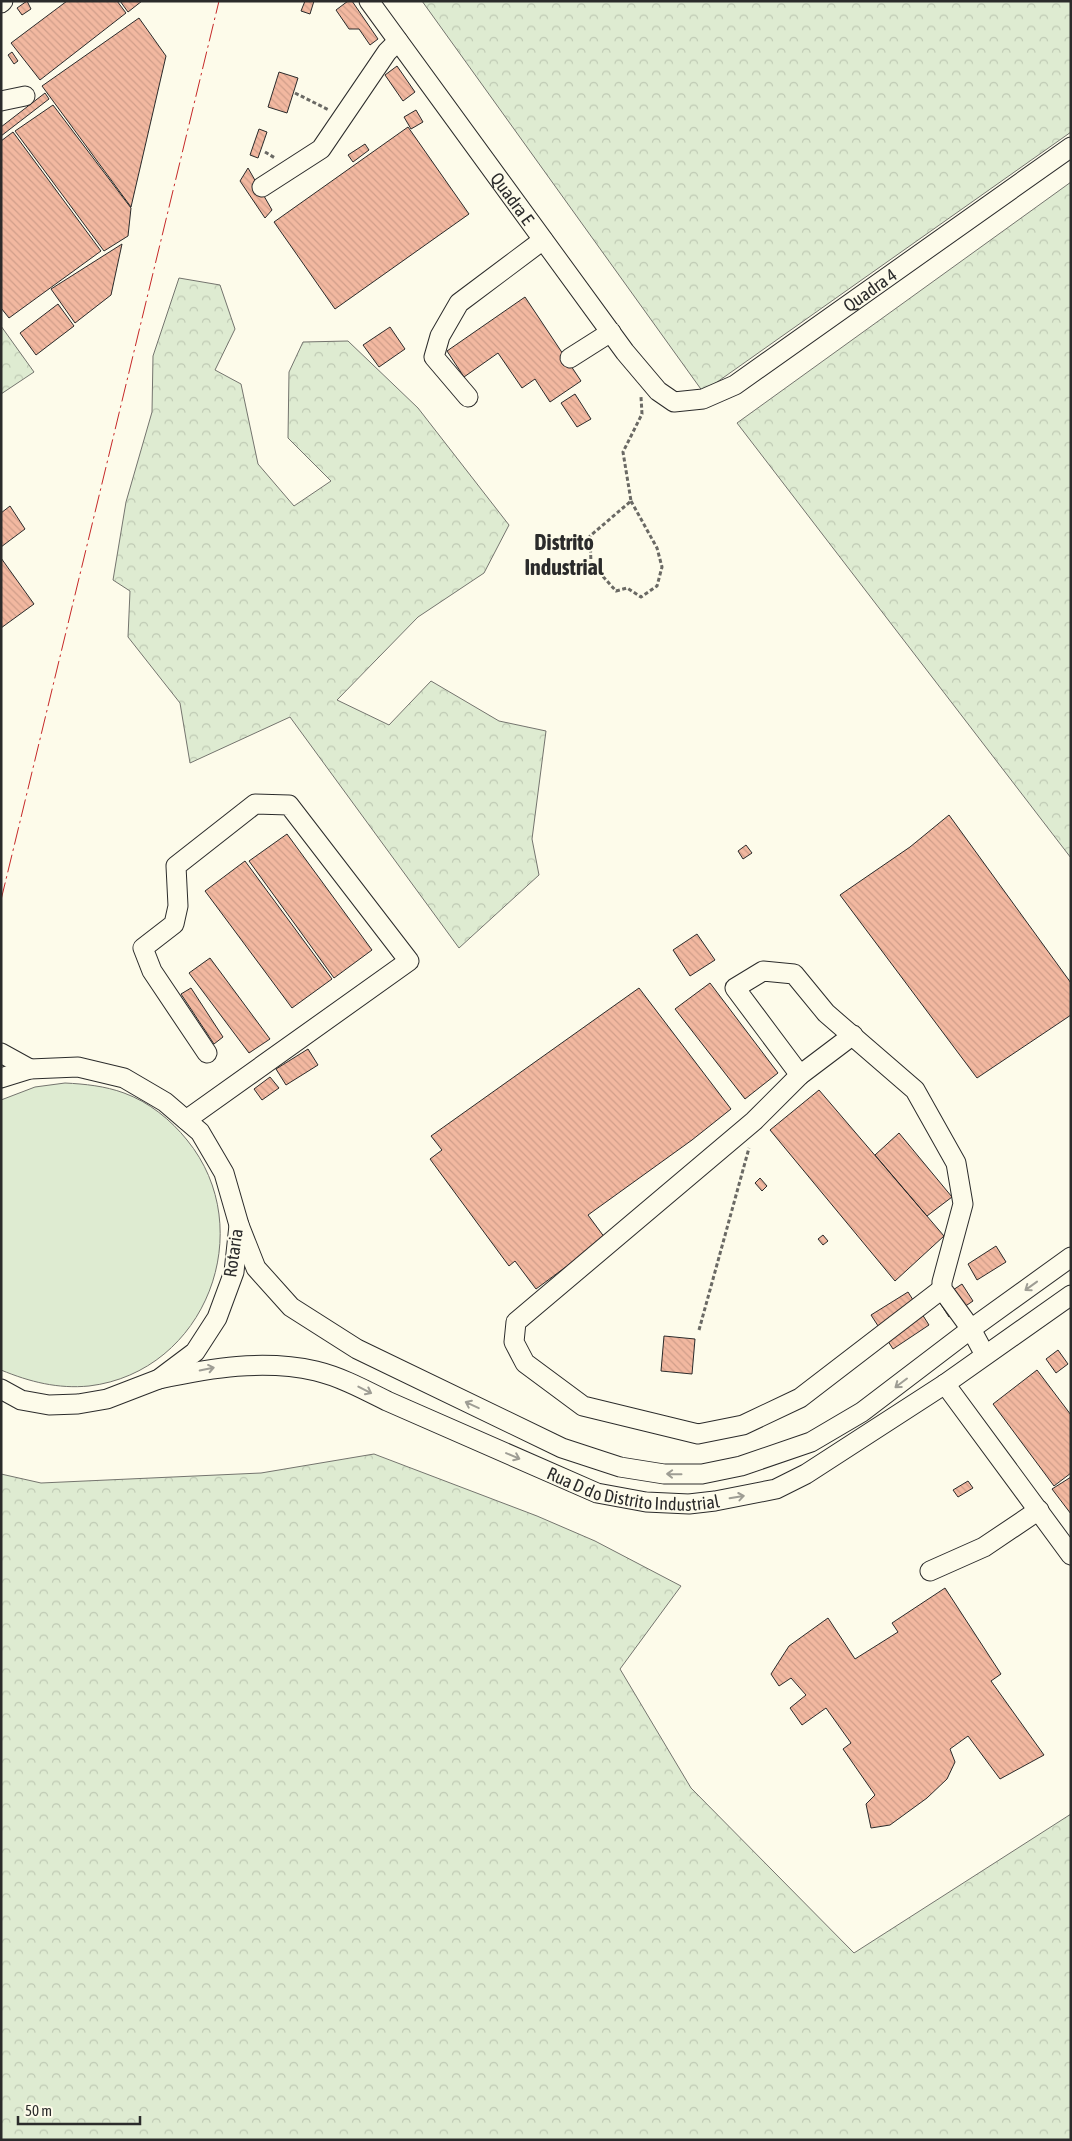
<svg xmlns="http://www.w3.org/2000/svg" width="1072" height="2141" font-family="'Asap Condensed',sans-serif">
<style>
.green{fill:#deebd1;stroke:#74746e}
.forest{fill:url(#forest-crowns);stroke:#74746e}
.building{fill:url(#building-back-hatch);stroke:#2b2b2b}
.lines{fill:none;stroke-linecap:round;stroke-linejoin:round}
.minor-casing{stroke:#2b2b2b;stroke-width:21}
.path{stroke:#6a6964;stroke-width:3;stroke-dasharray:4 2.5;stroke-linecap:butt}
.minor{stroke:#fdfbea;stroke-width:19}
.power{stroke:#c62828;stroke-width:1;stroke-dasharray:18 4 2.5 4;stroke-linecap:butt}
.oneway{stroke:#9e9d94}
.labels{text-anchor:middle;dominant-baseline:central;stroke-width:4;stroke-linejoin:round;paint-order:stroke}
.street-label{font-size:18px;fill:#2b2b2b;stroke:#fdfbea}
.district-label{font-size:22px;font-weight:bold;fill:#2b2b2b;stroke:#fdfbea}
</style>
<defs>
<pattern id="forest-crowns" width="20" height="18" patternUnits="userSpaceOnUse" patternTransform="scale(1.25)"><rect width="20" height="18" fill="#deebd1"/><path d="M2 6a3 3 0 1 1 6 0M12 15a3 3 0 1 1 6 0" fill="none" stroke="#bfcab4"/></pattern>
<pattern id="building-back-hatch" width="6" height="6" patternUnits="userSpaceOnUse" patternTransform="scale(1.25)"><rect width="6" height="6" fill="#f2b8a0"/><path d="M-1 5l2 2M0 0l6 6M5-1l2 2" fill="none" stroke="#d09e8a"/></pattern>
</defs>
<rect width="100%" height="100%" fill="#fdfbea"/>
<path class="green" d="M65,1083C85,1084 105,1086 124,1093C149,1102 171,1120 187,1140C260,1229 206,1372 89,1386C58,1389 30,1382 1,1370V1100L35,1087Z"/>
<path class="forest" d="M422,1H1071V132L703,392Z
M1071,182V858L737,423Z
M179,278L220,285L235,329L215,370L241,384L258,464L294,506L331,481L288,438L289,372L303,342L348,341L418,408L509,525L484,573L418,617L337,700L389,725L431,681L499,721L546,731L532,839L539,875L459,948L290,717L190,763L180,703L128,637L130,591L113,580L126,502L152,412L153,356Z
M1,326L34,372L1,394Z
M374,1454L537,1516L595,1541L681,1586L620,1669L691,1788L854,1953L1071,1814V2140H1V1474L41,1483L261,1473Z"/>
<path class="building" d="M27,1L31,9L22,15L17,8Z
M67,1H117L126,13L40,80L11,43Z
M120,1H142L128,12Z
M305,1H314L310,14L301,11Z
M348,1H352L378,39L370,45L359,29H349L336,10Z
M139,18L166,56L131,207L42,86Z
M12,52L18,61L14,64L8,55Z
M397,66L415,92L403,101L385,75Z
M279,72L298,78L287,113L268,107Z
M45,93L49,99L1,136V127Z
M53,105L131,208L128,236L104,251L15,131Z
M416,110L423,122L411,129L404,117Z
M408,127L469,214L335,309L274,222Z
M259,129L267,132L258,158L250,155Z
M13,132L101,251L9,318L1,308V141Z
M365,144L369,150L353,162L348,155Z
M248,168L272,210L265,218L240,181Z
M122,244L111,295L75,323L51,289Z
M525,297L581,381L550,402L535,379L522,388L498,353L464,377L447,351Z
M58,304L74,326L36,355L20,333Z
M390,327L405,349L379,367L363,345Z
M575,394L591,419L577,427L561,403Z
M10,506L25,529L1,547V513Z
M1,558L34,604L1,628Z
M949,815L1071,983V1015L977,1078L840,895L910,847Z
M287,834L372,950L334,978L249,861Z
M746,845L752,853L743,859L738,851Z
M245,861L332,979L292,1008L205,891Z
M697,934L715,960L690,976L673,950Z
M210,958L270,1039L249,1053L189,973Z
M710,983L778,1073L745,1099L675,1009Z
M191,988L223,1037L214,1044L181,994Z
M639,988L731,1109L692,1140L588,1215L605,1238L536,1289L515,1261L509,1266L430,1159L442,1150L431,1136Z
M308,1049L318,1065L286,1085L276,1069Z
M270,1077L279,1088L262,1100L254,1089Z
M819,1090L944,1236L895,1281L770,1130Z
M899,1133L952,1197L927,1216L875,1155Z
M760,1178L767,1186L762,1191L755,1183Z
M823,1235L828,1241L823,1245L818,1239Z
M996,1246L1006,1262L977,1280L968,1264Z
M962,1284L973,1301L949,1317L938,1300Z
M908,1292L929,1325L893,1349L871,1315Z
M664,1336L695,1339L692,1374L661,1371Z
M1058,1350L1068,1364L1056,1373L1046,1359Z
M1037,1370L1071,1415V1473L1054,1486L993,1404Z
M1071,1477V1514L1052,1489Z
M968,1481L973,1488L958,1497L953,1490Z
M945,1588L1001,1674L991,1681L1044,1755L1000,1779L968,1736L950,1749L955,1762L947,1779L927,1798L890,1825L871,1828L866,1804L875,1795L843,1749L851,1743L826,1708L802,1725L790,1708L806,1695L791,1678L779,1686L771,1674L789,1646L828,1618L855,1659L898,1632L892,1623Z"/>
<g class="lines">
<g class="minor-casing">
<g id="minor">
<path id="s1" d="M369,1L625,352L658,391L674,402L703,399L735,385L1071,147"/>
<path d="M1,3L3,1"/>
<path d="M1,101L25,96"/>
<path d="M262,187L321,149L387,52L398,41"/>
<path d="M570,358L611,332"/>
<path d="M468,397L434,357L440,336L459,303L543,240"/>
<path d="M853,1035L800,1075L754,1121L516,1322L514,1342L525,1363L583,1406L698,1434L743,1425L800,1398L942,1289"/>
<path d="M1,1053L30,1069"/>
<path d="M800,1075L735,988L763,971L794,974L826,1013L915,1090L956,1163L963,1204L942,1282V1289L971,1329L985,1355"/>
<path d="M1,1078L30,1069L78,1067L124,1078L165,1102L200,1132L224,1173L239,1225L234,1272L217,1318L195,1352L159,1379L107,1399L78,1404L49,1405L21,1400L1,1389"/>
<path d="M186,1120L409,961L289,805L255,804L176,866L178,906L174,924L143,948L152,971L207,1053"/>
<path d="M239,1225L256,1268L291,1307L357,1349L562,1448L620,1467L664,1474H702L741,1466L811,1442L862,1412L971,1329L1071,1257"/>
<path id="s2" d="M159,1379C211,1368 263,1359 316,1371C341,1377 365,1390 387,1401L597,1493L646,1502L689,1504L715,1501L776,1489L806,1474L945,1384L1071,1295"/>
<path d="M945,1384L1071,1555"/>
<path d="M930,1571L984,1547L1039,1510"/>
</g>
</g>
<path class="path" d="M295,93L329,110
M265,152L275,158
M631,501L657,548L662,567L657,586L641,597L627,588L616,591L591,563L590,536L631,501L623,452L642,414L641,397
M699,1330L749,1148"/>
<use href="#minor" class="minor"/>
<path class="power" d="M1,900L219,1"/>
</g>
<defs><path id="oneway-shaft" d="M-6 0H5M1.5-3L5.5 0L1.5 3" fill="none" stroke-width="1.6" stroke-linecap="round" stroke-linejoin="round" transform="scale(1.25)"/></defs>
<g class="oneway">
<use href="#oneway-shaft" transform="translate(1031 1286) rotate(144)"/>
<use href="#oneway-shaft" transform="translate(207 1369) rotate(-12)"/>
<use href="#oneway-shaft" transform="translate(901 1383) rotate(143)"/>
<use href="#oneway-shaft" transform="translate(365 1390) rotate(27)"/>
<use href="#oneway-shaft" transform="translate(472 1405) rotate(-155)"/>
<use href="#oneway-shaft" transform="translate(513 1456) rotate(23)"/>
<use href="#oneway-shaft" transform="translate(674 1474) rotate(-179)"/>
<use href="#oneway-shaft" transform="translate(737 1497) rotate(-9)"/>
</g>
<g class="labels">
<g class="street-label">
<text stroke="none"><textPath href="#s1" startOffset="244">Quadra E</textPath></text>
<text stroke="none"><textPath href="#s1" startOffset="734">Quadra 4</textPath></text>
<text transform="translate(233 1253) rotate(-82)">Rotaria</text>
<text stroke="none"><textPath href="#s2" startOffset="500">Rua D do Distrito Industrial</textPath></text>
</g>
<g class="district-label">
<text x="564" y="542">Distrito<tspan x="564" dy="25">Industrial</tspan></text>
</g>
</g>
<rect width="1072" height="2141" fill="none" stroke="#2b2b2b" stroke-width="5"/>
<path d="M18 2116v8h122v-8" fill="none" stroke="#2b2b2b" stroke-width="2.5"/>
<text x="25" y="2116" font-size="15" fill="#2b2b2b" stroke="#fdfbea" stroke-width="4" paint-order="stroke">50 m</text>
</svg>
